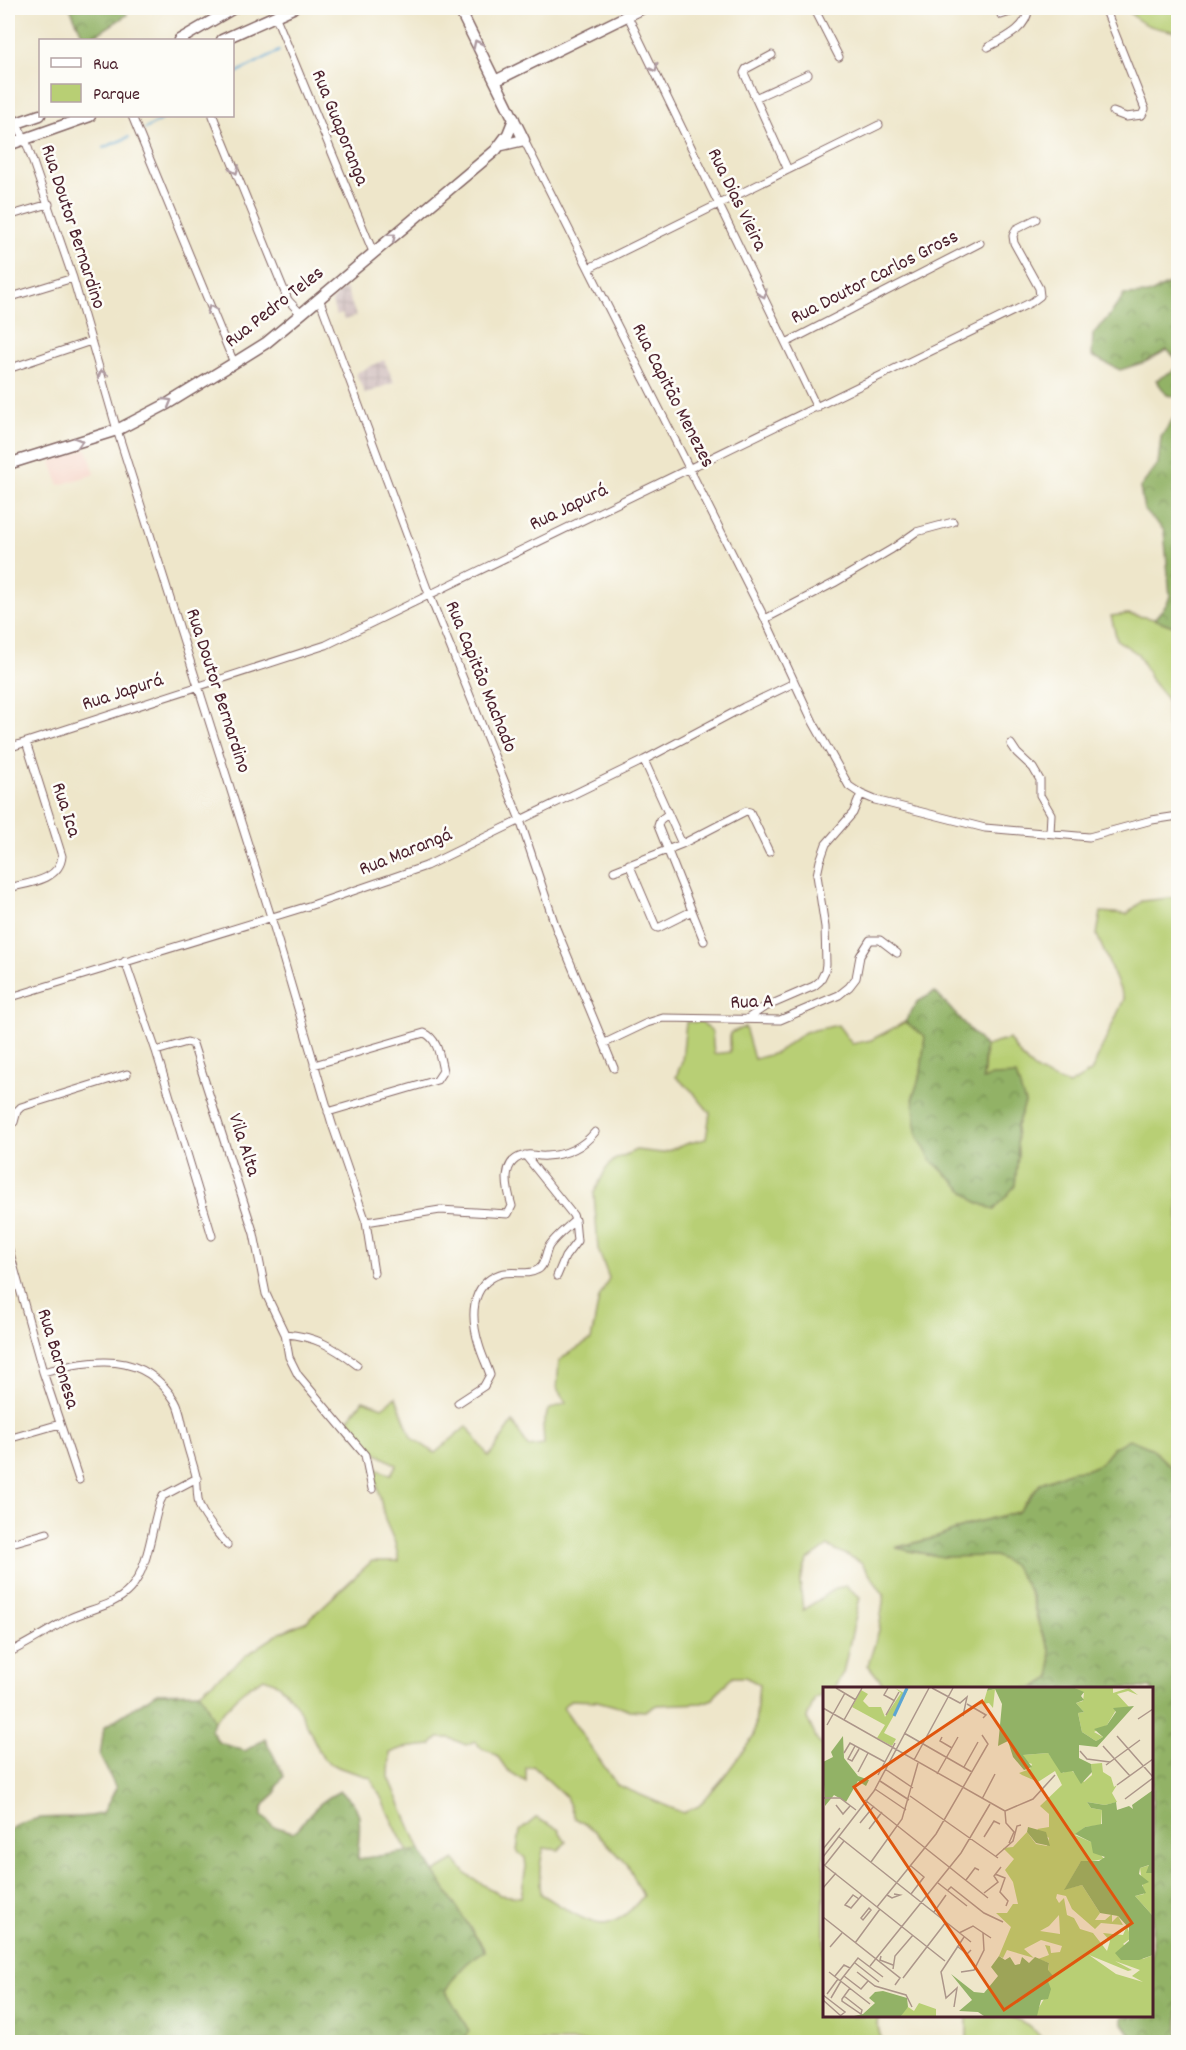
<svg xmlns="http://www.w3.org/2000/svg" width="1186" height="2050" font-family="Dekko,sans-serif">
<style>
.built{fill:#f6d1c5}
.industrial{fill:url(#industrial-grid)}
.green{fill:#b8cf74;stroke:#817750;stroke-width:1.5;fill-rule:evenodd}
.forest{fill:url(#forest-crowns);stroke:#6e6848;stroke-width:1.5}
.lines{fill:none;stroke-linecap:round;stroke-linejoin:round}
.stream{stroke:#5ba5d3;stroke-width:2}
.street-casing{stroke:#836563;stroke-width:9}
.secondary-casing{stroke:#836563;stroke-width:13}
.primary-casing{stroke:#836563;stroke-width:13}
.street{stroke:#fff;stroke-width:7}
.secondary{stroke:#fff;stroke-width:10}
.primary{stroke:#fff;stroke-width:10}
.oneway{stroke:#ae9aa0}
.labels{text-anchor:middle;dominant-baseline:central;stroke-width:5;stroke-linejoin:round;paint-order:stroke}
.street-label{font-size:20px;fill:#4a1f2b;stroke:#fdfcf7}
.inset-river{fill:none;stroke:#5ba5d3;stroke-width:3}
.inset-road{fill:none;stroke:#ac968a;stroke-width:1.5}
.view{fill:#e0560e;fill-opacity:0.15;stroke:#e0560e;stroke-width:3}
.inset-edge{fill:none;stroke:#4a1f2b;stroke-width:3}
</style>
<defs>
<pattern id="industrial-grid" width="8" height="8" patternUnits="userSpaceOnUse" patternTransform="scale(1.5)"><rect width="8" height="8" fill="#d1bfbf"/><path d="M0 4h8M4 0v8" fill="none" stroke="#b5a4a4"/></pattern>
<pattern id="forest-crowns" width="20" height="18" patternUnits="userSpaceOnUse" patternTransform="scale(1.5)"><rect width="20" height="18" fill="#92b266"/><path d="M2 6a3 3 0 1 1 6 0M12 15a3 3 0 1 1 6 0" fill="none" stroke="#799054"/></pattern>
</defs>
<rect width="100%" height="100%" fill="#fdfcf7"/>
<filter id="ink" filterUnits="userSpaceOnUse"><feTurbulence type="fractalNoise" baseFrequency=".0167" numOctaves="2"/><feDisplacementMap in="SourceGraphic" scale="12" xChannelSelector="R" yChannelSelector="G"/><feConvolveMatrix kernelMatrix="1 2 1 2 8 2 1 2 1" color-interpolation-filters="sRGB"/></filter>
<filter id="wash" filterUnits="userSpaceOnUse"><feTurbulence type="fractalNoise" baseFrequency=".008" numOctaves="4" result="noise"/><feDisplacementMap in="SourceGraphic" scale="24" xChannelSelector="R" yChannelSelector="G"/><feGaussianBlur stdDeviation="1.35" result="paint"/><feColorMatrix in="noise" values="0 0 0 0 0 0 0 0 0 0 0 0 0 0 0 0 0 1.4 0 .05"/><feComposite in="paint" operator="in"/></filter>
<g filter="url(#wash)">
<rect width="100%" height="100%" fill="#eee6ca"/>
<path class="built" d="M87,449L95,474L59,485L51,461Z"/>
<path class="industrial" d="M346,288L356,316L344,320L342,314L336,316L332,302L338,293Z
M384,360L394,382L365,394L356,373Z"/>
<path class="green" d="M1127,8H1178V32C1159,29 1137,26 1127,8Z
M1128,614L1154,619L1178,628V742L1167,726V699L1152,681L1138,654L1117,640L1111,616Z
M1178,897V1474L1151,1448H1113L1100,1464L1086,1470L1072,1471L1041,1483L1018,1512L973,1523L938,1537L897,1547C928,1560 961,1552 993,1556C1027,1560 1032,1603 1040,1629C1043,1636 1048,1643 1050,1650C1052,1658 1051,1669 1051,1678L1034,1688H882L881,1681L868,1665L879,1630L884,1595L861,1562L828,1546L807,1561L800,1582L803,1610L837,1588L846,1586L860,1597L843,1673L834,1688H824V1695L815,1698L807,1718L818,1742L824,1746V2016H879L877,2023L882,2042H463L469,2031L446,1991C456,1973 466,1961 485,1950L433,1873L455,1860L467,1875L500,1895L521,1897L526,1867L525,1858L517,1851L520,1831L536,1818L558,1829L566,1842L559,1850L544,1848C539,1863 539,1879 541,1894C557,1903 583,1922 601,1924C617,1925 634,1908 643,1896L627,1864L594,1830L575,1818L566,1797L533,1766L526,1768V1782L507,1770L498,1757L491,1752L482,1749L475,1741L466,1745L449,1738H438L431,1745L403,1748L390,1753L389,1777L420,1850L409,1853C394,1829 385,1803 371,1778C358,1773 333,1768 324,1759C320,1755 318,1747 315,1742C303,1718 293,1687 264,1678L245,1689L214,1721L200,1692L248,1654L280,1633L307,1621L372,1561H399L395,1543L385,1520L373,1467L390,1475L397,1465L368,1449L345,1424L363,1400L382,1407L396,1397L411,1437L435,1453L467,1426L489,1457L513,1422L528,1447L544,1445L543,1426L548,1410L566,1403L557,1389L559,1361L569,1353L591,1340L599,1298L609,1278L598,1249L594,1193L606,1169L614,1160L636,1150L662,1153L689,1143L706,1139L710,1113L691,1090L676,1077L682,1061L686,1022H702L712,1032L714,1054L730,1052V1033L745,1027L754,1059L776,1053L805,1032L838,1025L852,1044L871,1040L905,1022L925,1036L921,1073L913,1097L956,1182L975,1201L1018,1155L1016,1128L1025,1103L983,1080L986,1046L1009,1039C1027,1068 1037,1074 1069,1085L1091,1072L1124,999L1097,935L1101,912L1127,914L1142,901ZM733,1677H745L759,1684L754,1736L723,1778L699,1806L683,1813L617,1785L563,1707L570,1700L597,1701L630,1710L645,1711L657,1705L702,1703L713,1699L721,1688Z
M965,2016H1011L1028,2025L1046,2042H967V2018Z"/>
<path class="forest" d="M70,8H125L127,15L88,40H85Z
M1178,280V360L1167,350L1145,362L1120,370L1092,356L1093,334L1110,315L1124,295L1148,294Z
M1178,368V397L1167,395L1156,380Z
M1178,406V628L1154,619L1167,604L1170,596L1164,530L1144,510L1140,488L1158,464L1161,437L1175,416Z
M935,992L985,1046L983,1079L992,1076L1016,1075L1025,1103L1016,1128L1018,1155L1015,1186L994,1210L975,1201L931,1160L917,1135L913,1097L921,1073L925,1036L905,1022L917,1002Z
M1129,1439L1151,1448L1178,1474V2042H1136L1122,2022V2016H1152V1688H1034L1051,1678L1050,1650L1041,1630L1031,1593L1014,1566L995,1556L943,1557L896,1548L938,1537L973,1523L1018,1512L1041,1483L1072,1471L1086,1470L1100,1464L1113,1448Z
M200,1692L214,1721L211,1730L218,1742L245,1751L265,1739L284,1776L277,1786L276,1793C268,1800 261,1805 262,1816L273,1826L293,1832C301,1828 302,1823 307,1817C315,1807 328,1797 340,1791C369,1810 357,1832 358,1859L420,1850L485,1951C467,1960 456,1974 446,1991L469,2031L463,2042L403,2040V2042H8V1831C42,1807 69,1824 103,1813L116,1788L100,1756L104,1727L157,1693Z"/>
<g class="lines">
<path class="stream" d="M232,75L279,51
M144,130L167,116
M103,148L129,137"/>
</g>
</g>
<g filter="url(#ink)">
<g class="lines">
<g class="street-casing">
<path id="street" d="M624,8L817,408
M814,8L839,57
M1105,8L1145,109L1142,115L1126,117L1113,112
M275,15L373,252
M1001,15L1023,8
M988,47C1003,39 1029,28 1028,8
M772,55L746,69L744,73L788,170
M755,98L808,74
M132,116L234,363
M213,116L288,300L301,314
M16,123L25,139L73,278L117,430L271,917L332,1124L366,1222L374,1273
M524,140L765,619L813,722L849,786L861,794L875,800L985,828L1089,837L1152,820L1178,816
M8,216L49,204
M589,268L879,125
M8,298L73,278
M319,298L429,594L520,820L556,928L614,1068
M786,343L980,243
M8,369L91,341
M765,619L834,583L892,549L916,532L953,522
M1011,744L1017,753L1033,768L1040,780V795L1051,814L1050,833
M8,748L326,645L1032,302L1040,296L1039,288L1014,243L1013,236L1016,229L1036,219
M644,760L682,844
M668,814L660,820L658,826L704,941
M629,864L656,927L658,928L690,912
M614,871L682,844L746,811L750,812L769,852
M8,888C27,883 60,881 62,856L26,742
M125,961L156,1051L212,1236
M8,998L315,904L426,866L644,760L744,707L794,683
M747,1019L763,1008L814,986L820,981L825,971L826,964L825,927L817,875L820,861L826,844L853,813L861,794
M605,1043L647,1023L663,1018L780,1020L839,995L849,987L856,978L860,956L870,940H880L897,953
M156,1051L187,1042L193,1044L254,1234L266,1294L285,1334L289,1357L298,1375L365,1455L372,1489
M314,1065L424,1033C438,1038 440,1058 443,1071L437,1080L328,1112
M8,1126L14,1122L17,1111L21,1107L127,1074
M366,1222L440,1210L508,1214L512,1206C507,1189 499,1159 527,1155C533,1154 539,1157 546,1156C566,1155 583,1147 595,1132
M8,1246L43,1372L79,1480
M557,1276L565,1257L577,1241L575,1220
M285,1334C315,1336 334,1347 357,1365
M43,1372C93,1359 143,1350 175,1401C181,1411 182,1425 185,1436C188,1450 193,1463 196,1476C198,1486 196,1497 200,1507C206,1521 218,1533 227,1545
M458,1403L484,1386L490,1375C487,1365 482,1356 479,1345C471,1319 469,1285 500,1274C512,1270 527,1276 537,1270C545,1267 545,1253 549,1246C556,1236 567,1228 575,1220L573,1215L525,1155
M8,1439L60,1424
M8,1544L47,1533
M8,1653C29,1643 48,1631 68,1619C88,1609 114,1607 130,1589C149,1568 151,1528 160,1502L163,1496L197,1478"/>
</g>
<g class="secondary-casing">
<path id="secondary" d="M459,8L524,140L502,145
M495,81L643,8
M8,464L117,430L167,404L234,363L266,343L301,314L496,150L508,134L514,119"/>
</g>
<g class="primary-casing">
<path id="primary" d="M179,40L234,8
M222,40L293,8
M8,126L40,115
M8,145L90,116"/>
</g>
<use href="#street" class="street"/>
<use href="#secondary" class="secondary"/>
<use href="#primary" class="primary"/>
</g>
<defs><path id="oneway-chevron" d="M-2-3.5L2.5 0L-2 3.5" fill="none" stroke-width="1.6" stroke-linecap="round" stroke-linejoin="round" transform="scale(1.5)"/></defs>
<g class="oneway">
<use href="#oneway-chevron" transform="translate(477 44) rotate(-116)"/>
<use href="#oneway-chevron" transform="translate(654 68) rotate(64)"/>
<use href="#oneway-chevron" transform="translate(235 170) rotate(68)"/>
<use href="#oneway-chevron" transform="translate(392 237) rotate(-40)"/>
<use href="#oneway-chevron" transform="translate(763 294) rotate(65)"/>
<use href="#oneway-chevron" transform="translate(211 309) rotate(-112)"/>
<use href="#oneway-chevron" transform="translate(102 374) rotate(-108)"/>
<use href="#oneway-chevron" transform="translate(168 402) rotate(-30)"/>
<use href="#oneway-chevron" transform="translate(79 442) rotate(-17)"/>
</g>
</g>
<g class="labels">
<g class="street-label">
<text transform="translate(339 128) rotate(68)">Rua Guaporanga</text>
<text transform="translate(736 200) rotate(64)">Rua Dias Vieira</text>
<text transform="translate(72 227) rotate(72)">Rua Doutor Bernardino</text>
<text transform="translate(875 278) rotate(-27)">Rua Doutor Carlos Gross</text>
<text transform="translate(275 308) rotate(-38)">Rua Pedro Teles</text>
<text transform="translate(672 396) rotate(63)">Rua Capitão Menezes</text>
<text transform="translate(569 508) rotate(-26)">Rua Japurá</text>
<text transform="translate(480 677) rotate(68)">Rua Capitão Machado</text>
<text transform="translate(217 691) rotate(72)">Rua Doutor Bernardino</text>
<text transform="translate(123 693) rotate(-18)">Rua Japurá</text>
<text transform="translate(65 810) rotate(72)">Rua Ica</text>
<text transform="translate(406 853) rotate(-22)">Rua Marangá</text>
<text transform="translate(752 1003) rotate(-2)">Rua A</text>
<text transform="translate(243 1145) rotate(72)">Vila Alta</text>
<text transform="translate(57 1359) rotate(73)">Rua Baronesa</text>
</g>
</g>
<g transform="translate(823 1687)">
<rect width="330" height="330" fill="#eee6ca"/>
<path d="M72,1L81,6L86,1L61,46L73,52L69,59L54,51L62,38L29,20L38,3L45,7L40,14L46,20H58L62,30L78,6ZM252,1H290V6L306,1L315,8L305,4L294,7L306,20L293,23L284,38L271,45L280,50L273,54L259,45L255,26L261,25L253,16L260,14L261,6ZM172,2L170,21L166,16L153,18L161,14L164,4ZM225,66L240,86L247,82L261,95L269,88L268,77L279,76L280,85L288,90L291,100L294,98L289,106L294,115L282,118L264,115L268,121L279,123L278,138L262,140L252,148L268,155L281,172L257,176L242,202L259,198L277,226L272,233H282L289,227V235L295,229L300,238L278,236L272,242L249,222L243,209L234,207L233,211L236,216L241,211L244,228L251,231L257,242L270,246L284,264L287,254L280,246L300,248L304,239L308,251L300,257L320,272L330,268V329H211L221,312L224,292L230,290L225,284L226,276L215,272L226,268L222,258L227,259L228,266L237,265L239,259L218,253L201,262L211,271L184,263L180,271L176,269L188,240L173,226H184L190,217H195L190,195L182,183L191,172L180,161L190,160L204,145L213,157L224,159L226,151L214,142L226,140V127L217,119L239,98L232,84L215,95L199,88L196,86L207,82L209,77L201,74L200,68ZM236,228L237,247L217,244L226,239ZM266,268L305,284L309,283L292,274L317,283L309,289L320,295L293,287ZM327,178V186H330V229L312,209L321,207L317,181ZM96,316L113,322V329H78L81,323L85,320L91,324Z" fill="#b8cf74" fill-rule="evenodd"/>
<path d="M165,1H252L261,5L258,9L261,13L253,16L261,25L255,26L259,45L273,54L280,50L271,42L284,38L293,25L290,21L311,19L274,60L256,58V71L268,77L269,85L258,97L250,84L238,86L225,66L200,68L209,80L201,83L190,70L185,54L175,59L179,17L172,2L164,4ZM20,49L21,71L35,89L46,93L43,99L35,94L23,115L11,108L2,119L0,75L10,70L8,65ZM330,103V186H323L326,178L317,181L316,187L326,195L319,198L323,206L312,209L330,229V268L316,273H298L292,266L306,254V241L295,229L277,226L259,198L241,203L258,174H276L282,170L270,166L268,155L252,147L262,140L279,137V123L268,121L264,115L282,118L293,115L294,123L306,119L310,122L309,118ZM205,140L223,145L227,159L213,156L204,145ZM176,269L182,273L187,270L192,278L197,277L199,270L206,276L212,270L226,276L225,283L231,290L224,292L228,302L225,312L218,313L214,329H161L155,325L136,324L149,313L128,287L151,305L161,306L175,289L168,280ZM60,304L84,311L85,320L78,329H31L40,327L52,316L46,311L52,305Z" fill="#92b266"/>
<path class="inset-river" d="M71,29L84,1"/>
<path class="inset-road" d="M13,1L33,13M65,1L61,8L72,14M109,1L137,16L144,10L140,29M144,17L163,28L160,31M0,21L182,124M63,28L76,5M315,32L330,22M21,33L39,1M4,38L22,6M81,46L149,85M294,49L330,90M119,50L117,54L129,61M32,59L25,72L29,74L36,62M280,59L307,89M257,64L264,72L287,75M21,66L27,56L62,75M91,73L130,1M283,78L317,53M141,80L155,55M62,82L90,101M35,85L45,66M114,87L135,50M55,88L72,56M57,94L86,113M294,98L330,72M52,102L83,123M87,109L175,171M0,111H17L33,123M159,112L172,87M302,112L330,91M42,113L165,211M13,118L20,127L27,119M182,124L210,112L232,88M182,124L183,136L191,145L186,156M37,136L51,119M46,142L59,125M15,149L148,255M161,150L171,134L177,137M0,162L17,141M173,169L190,154L194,139L198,138M0,170L51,104L106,1M48,175L79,132L95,76M0,177L122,274M2,178L21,154M172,187L182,191L177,205L185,214L183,219M143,193L152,181L156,183M115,196L144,219M0,201L13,186M125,203L128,200L161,226L180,235M161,206L175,195L171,189L178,180M88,207L101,190L88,179M64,208L69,211L77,208L71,207M36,212L30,208L22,218L28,221L39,208M54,220L113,147L165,57L159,48M46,221L48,223L40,233L38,231ZM111,225L123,208M0,230L77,291L72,298M136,246L150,239L168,251M32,256L57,222M134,259L144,267L148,263M7,260L19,246M58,269L57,273L70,278M32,276L56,295M47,279L138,166L167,117M70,282L72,269L90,248M6,285L47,317M34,285L52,299L83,308L89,320M138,285L151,283L161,263L160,246M12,289L21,278L27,281M21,289L38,302L45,294M80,291L123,235M17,294L35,271L60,290M4,307L15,292M0,308L22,325L17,329M21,309L39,323L38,327L19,314V312L27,301M8,311L18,294M0,313L18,329M131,320L134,301L123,311L118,285L141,250"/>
<path class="view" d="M159,14L309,236L181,323L31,100Z"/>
<rect width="330" height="330" class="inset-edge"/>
</g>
<rect width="1186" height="2050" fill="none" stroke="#fdfcf7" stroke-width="30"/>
<rect x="39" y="39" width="195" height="78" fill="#fdfcf7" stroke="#b5a4a5" stroke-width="1.5"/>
<rect x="51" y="58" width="30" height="9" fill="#ffffff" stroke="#b5a4a5" stroke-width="1.5"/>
<text x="93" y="69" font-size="18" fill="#4a1f2b">Rua</text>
<rect x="51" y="84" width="30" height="18" fill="#b8cf74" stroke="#b5a4a5" stroke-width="1.5"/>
<text x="93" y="99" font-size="18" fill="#4a1f2b">Parque</text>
</svg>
